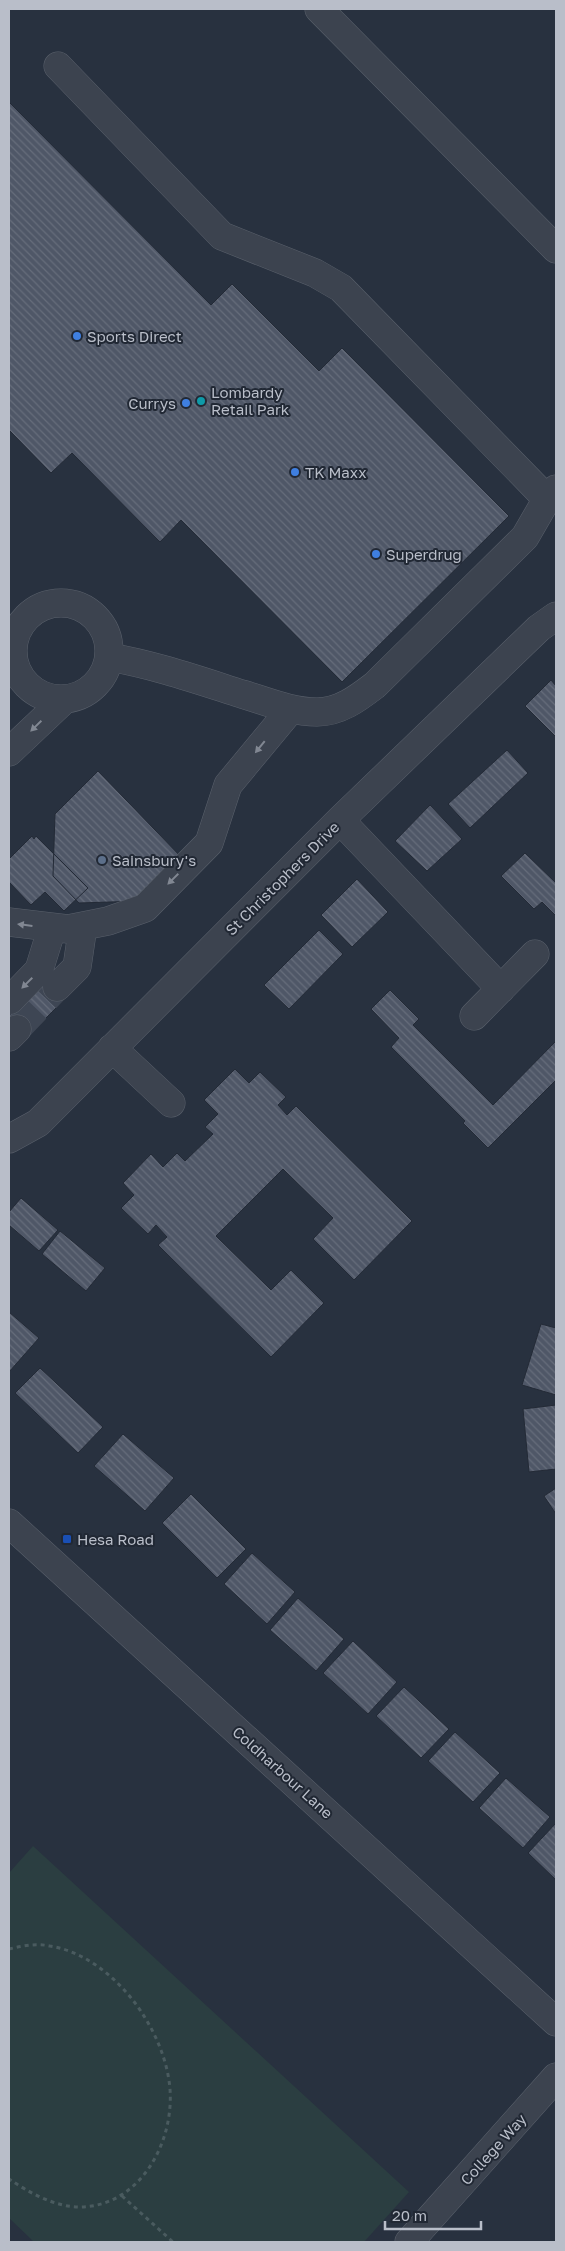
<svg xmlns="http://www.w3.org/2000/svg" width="565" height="2251" font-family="'Golos Text',sans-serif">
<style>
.green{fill:#2b3e41}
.building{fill:url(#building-back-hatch);stroke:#232a36}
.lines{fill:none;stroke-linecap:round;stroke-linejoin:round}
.minor-tunnel{stroke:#3e4654;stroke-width:28;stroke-dasharray:28 14;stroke-linecap:butt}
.minor-casing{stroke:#5a616c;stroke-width:29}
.path{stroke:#4a5b5f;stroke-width:3;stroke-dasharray:4 4;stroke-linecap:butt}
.minor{stroke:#3c434f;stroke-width:28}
.oneway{fill:#818792}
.shop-dot{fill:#3f7fe0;stroke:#212834;stroke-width:2}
.culture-dot{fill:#0f9aa8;stroke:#212834;stroke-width:2}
.service-dot{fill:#5c6f8a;stroke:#212834;stroke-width:2}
.transit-dot{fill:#1a4fb4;stroke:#212834;stroke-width:2}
.labels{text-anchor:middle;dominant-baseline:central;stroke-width:4;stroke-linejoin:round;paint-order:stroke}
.poi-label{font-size:15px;fill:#b9bec9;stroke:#212834;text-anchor:start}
.street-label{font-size:15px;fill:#b9bec9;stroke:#212834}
</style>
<defs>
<pattern id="building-back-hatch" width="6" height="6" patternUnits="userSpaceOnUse" patternTransform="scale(1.25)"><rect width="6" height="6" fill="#4f5767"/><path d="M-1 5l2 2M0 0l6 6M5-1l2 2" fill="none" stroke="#666d7b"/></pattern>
</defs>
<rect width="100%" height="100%" fill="#28313f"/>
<path class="green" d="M33,1846L409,2192L364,2242H34L9,2218V1873Z"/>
<path class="building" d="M9,102L211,305L232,284L319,371L342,348L509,516L342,682L181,520L160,542L72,453L51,473L9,430Z
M551,680L556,686V737L525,706Z
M507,750L528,773L470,828L448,804Z
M98,771L183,859L141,901L79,903L53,876L55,814Z
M430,805L462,839L427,871L395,841Z
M32,836L34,839L36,836L88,888L64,911L45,892L31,905L9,882V859Z
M525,853L556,883V916L542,902L534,909L501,876Z
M357,879L388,912L352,947L321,915Z
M319,930L343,954L289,1009L264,985Z
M48,977L67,997L26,1038L9,1020V1016Z
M390,990L419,1019L413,1025L493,1105L556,1041V1080L488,1148L463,1123L465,1121L391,1047L399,1038L371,1009Z
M235,1069L249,1083L260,1072L286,1097L278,1105L287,1115L296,1106L412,1221L354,1280L313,1239L333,1218L283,1169L216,1236L271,1290L291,1270L324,1303L271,1357L158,1245L167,1237L156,1225L148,1234L121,1208L134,1195L123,1183L151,1154L163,1167L177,1153L185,1161L213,1134L205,1127L218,1114L204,1100Z
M21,1198L58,1230L39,1251L9,1225V1212Z
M60,1231L105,1268L86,1291L42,1254Z
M9,1312L39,1338L9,1372Z
M541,1324L556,1328V1395L522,1385Z
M40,1368L103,1427L78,1453L15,1393Z
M556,1405V1469L529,1472L523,1409Z
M123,1434L174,1478L145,1511L94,1466Z
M556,1488V1514L544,1496Z
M191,1494L246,1549L217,1578L162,1523Z
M252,1553L295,1592L267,1624L224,1584Z
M298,1598L344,1639L316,1671L270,1630Z
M353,1641L397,1682L368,1714L323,1673Z
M404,1687L449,1729L421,1758L376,1716Z
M455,1732L500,1773L473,1802L428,1761Z
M506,1778L550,1817L523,1848L479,1808Z
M556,1823V1880L528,1853Z"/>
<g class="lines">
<path class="minor-tunnel" d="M17,1029L57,987"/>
<g class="minor-casing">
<path id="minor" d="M319,9L556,249
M58,66L222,236L315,273L341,288L547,499
M13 651a48 48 0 1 1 96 0a48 48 0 1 1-96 0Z
M109,657C155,665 198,680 242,694C266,701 291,712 317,712C340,712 358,698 375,685L525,537L547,499L556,489
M9,752L64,700
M340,820L501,989
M9,922L68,929L108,921L145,908L209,843L228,785L291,709
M57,987L77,967L83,926
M9,998L10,1000L39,970L52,928
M474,1016L535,954
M9,1037L17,1029
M112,1048L171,1103
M9,1139L38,1123L340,820L539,628L556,616
M9,1523L556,2022
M409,2242L556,2077"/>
</g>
<path class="path" d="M9,1949C22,1946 36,1943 50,1946C112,1956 165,2028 170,2089C174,2144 139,2207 79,2207C55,2207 28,2192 9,2179
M122,2196L173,2242"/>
<use href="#minor" class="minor"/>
</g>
<defs><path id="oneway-solid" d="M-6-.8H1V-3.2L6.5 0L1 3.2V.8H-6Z" transform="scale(1.25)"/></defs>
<g class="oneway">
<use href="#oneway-solid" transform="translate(36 726) rotate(136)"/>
<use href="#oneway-solid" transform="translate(260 747) rotate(129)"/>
<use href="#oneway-solid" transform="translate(173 879) rotate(135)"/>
<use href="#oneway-solid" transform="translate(25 925) rotate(-173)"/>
<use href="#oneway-solid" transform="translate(27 983) rotate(135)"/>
</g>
<g class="shop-dot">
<circle cx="77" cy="336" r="5"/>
<circle cx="186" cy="403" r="5"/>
<circle cx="295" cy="472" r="5"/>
<circle cx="376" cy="554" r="5"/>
</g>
<circle class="culture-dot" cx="201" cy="401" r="5"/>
<circle class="service-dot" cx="102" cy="860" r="5"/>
<rect class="transit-dot" x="62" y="1534" width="10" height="10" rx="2.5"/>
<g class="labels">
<g class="poi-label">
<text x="87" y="336">Sports Direct</text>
<text x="211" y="392">Lombardy<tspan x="211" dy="17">Retail Park</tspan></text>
<text x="176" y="403" text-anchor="end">Currys</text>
<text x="305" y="472">TK Maxx</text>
<text x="386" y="554">Superdrug</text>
<text x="112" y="860">Sainsbury's</text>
<text x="77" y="1539">Hesa Road</text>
</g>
<g class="street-label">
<text transform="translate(282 878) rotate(-45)">St Christophers Drive</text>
<text transform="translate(283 1772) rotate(42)">Coldharbour Lane</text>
<text transform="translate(493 2149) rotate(-48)">College Way</text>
</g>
</g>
<rect width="565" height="2251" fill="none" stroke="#b9bec9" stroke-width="20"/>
<path d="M385 2221v8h96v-8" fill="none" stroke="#b9bec9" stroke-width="2.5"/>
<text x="392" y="2221" font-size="15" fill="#b9bec9" stroke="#212834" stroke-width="4" paint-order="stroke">20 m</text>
</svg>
